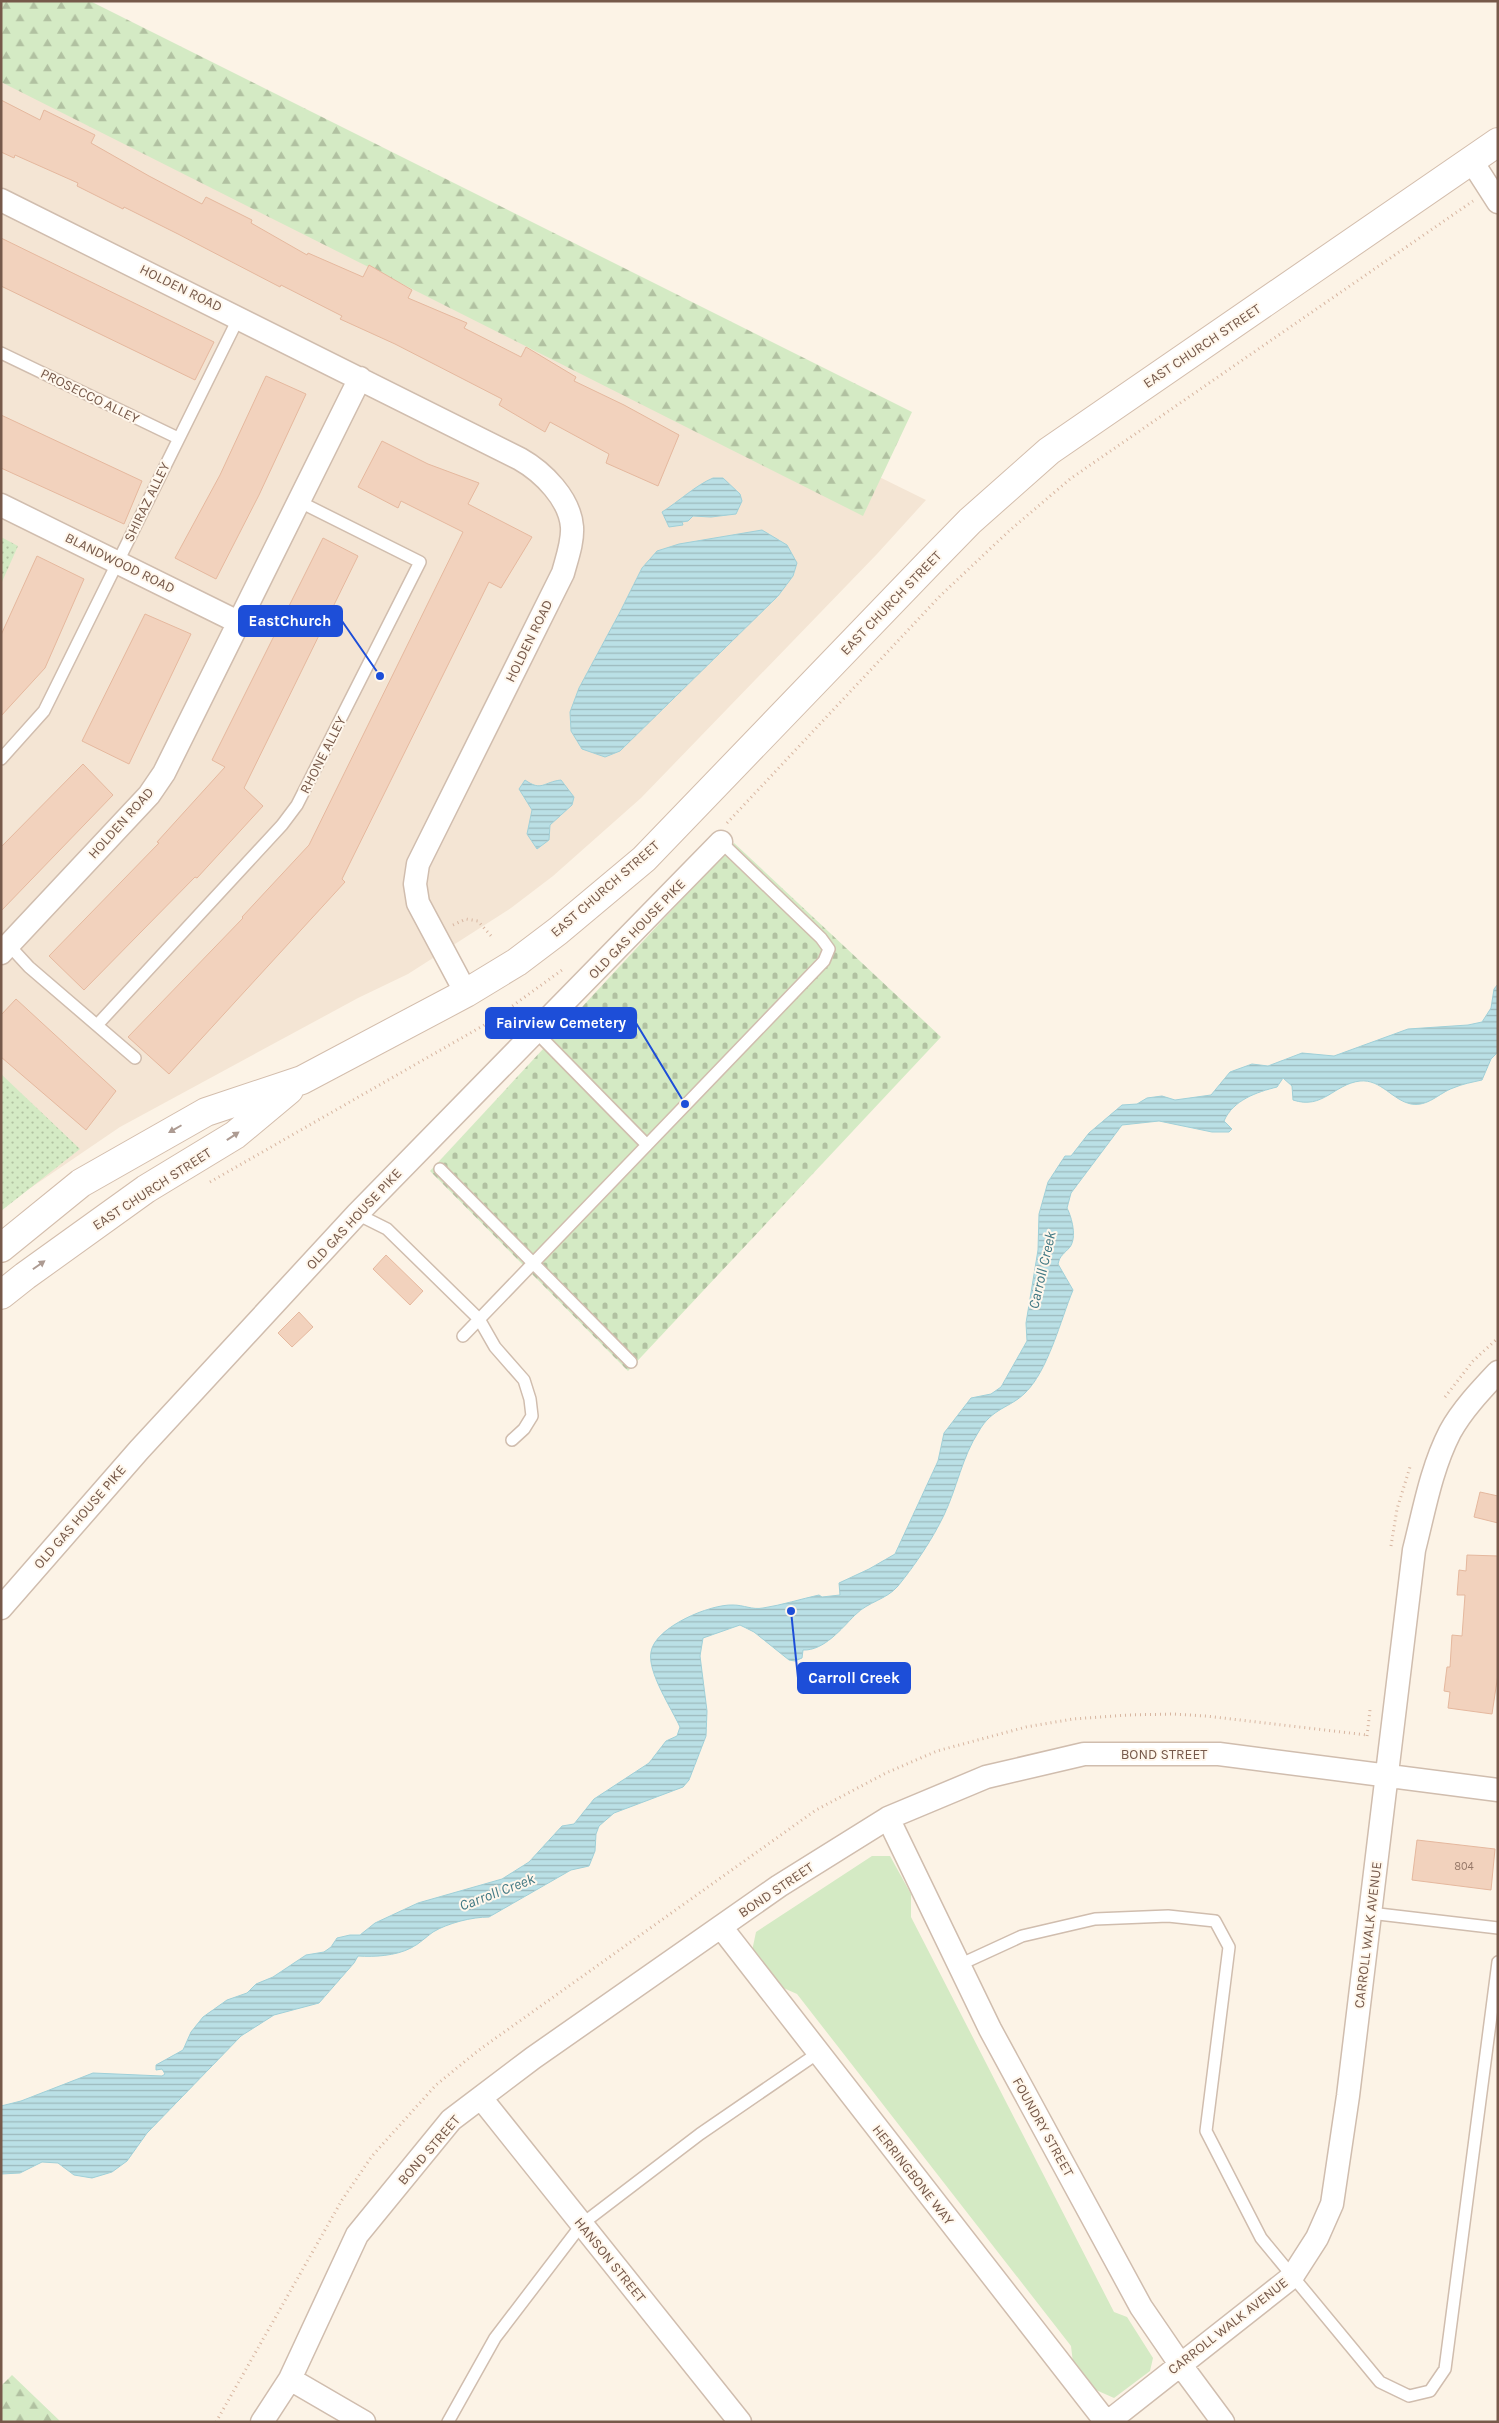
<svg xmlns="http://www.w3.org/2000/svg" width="1499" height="2423" font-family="Karla,sans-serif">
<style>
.residential{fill:#f4e5d4}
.grass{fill:#d4eac4}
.forest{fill:url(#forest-firs)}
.cemetery{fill:url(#cemetery-stones)}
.park{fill:url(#park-dots)}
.water{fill:url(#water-rules);stroke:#a0d0d8}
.building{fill:#f2d2bd;stroke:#e5b89e}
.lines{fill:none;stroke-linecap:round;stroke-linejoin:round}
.service-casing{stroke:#d0bdae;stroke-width:14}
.minor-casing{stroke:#d0bdae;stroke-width:25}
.secondary-casing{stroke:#d3bdac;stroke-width:30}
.path{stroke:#d7b5a0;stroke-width:3;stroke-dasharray:1 4;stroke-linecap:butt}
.service{stroke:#fff;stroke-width:11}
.minor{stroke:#fff;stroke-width:22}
.secondary{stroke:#fff;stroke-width:28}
.oneway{fill:#ad9b92}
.labels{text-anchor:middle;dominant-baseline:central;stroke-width:4;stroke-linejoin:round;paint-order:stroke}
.number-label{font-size:11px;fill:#957767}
.street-label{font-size:14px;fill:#76594a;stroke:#fff7ec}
.water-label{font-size:15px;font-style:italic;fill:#417883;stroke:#fff7ec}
.leader{fill:none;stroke:#1d4ed8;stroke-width:2}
.callout-dot{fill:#1d4ed8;stroke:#fff7ec;stroke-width:2}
.callout{fill:#1d4ed8;stroke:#1d4ed8;stroke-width:2}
.callout-label{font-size:15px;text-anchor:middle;font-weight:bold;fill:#fff}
</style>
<defs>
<pattern id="forest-firs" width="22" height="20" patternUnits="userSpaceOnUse" patternTransform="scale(1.25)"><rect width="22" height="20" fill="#d4eac4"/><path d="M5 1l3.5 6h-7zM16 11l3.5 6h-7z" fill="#b1c1a1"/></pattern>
<pattern id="cemetery-stones" width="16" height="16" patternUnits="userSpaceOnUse" patternTransform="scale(1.25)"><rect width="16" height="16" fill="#d4eac4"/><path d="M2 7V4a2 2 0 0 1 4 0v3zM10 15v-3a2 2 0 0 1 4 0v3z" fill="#b1c1a1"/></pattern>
<pattern id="park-dots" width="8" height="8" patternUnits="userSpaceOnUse" patternTransform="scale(1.25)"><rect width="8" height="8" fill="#d4eac4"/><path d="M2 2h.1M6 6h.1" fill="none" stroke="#b1c1a1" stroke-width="1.8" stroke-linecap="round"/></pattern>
<pattern id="water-rules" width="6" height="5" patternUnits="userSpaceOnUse" patternTransform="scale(1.25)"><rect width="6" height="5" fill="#bae0e6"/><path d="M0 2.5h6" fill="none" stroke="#9cb9bc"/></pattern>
</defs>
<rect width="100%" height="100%" fill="#fcf3e6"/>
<path class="residential" d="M1,44L926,500L877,554L641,798L553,876L511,908L408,974L358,998L120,1127L1,1208Z"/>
<path class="grass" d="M872,1856H890L911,1894V1917L1114,2312L1127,2317L1153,2358L1150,2371L1114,2398L1096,2390L1073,2363L1071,2346L797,1994L779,1986L752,1951L756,1932Z"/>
<path class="forest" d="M1,1H90L912,412L863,516L1,82Z
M12,2375L61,2422H1V2386Z"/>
<path class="cemetery" d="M734,843L941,1037L628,1371L430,1171Z"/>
<path class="park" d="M1,537L18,546L1,584Z
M1,1074L80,1149L1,1211Z"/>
<path class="water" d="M713,478H723L740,494L742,501L736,514L711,517L693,516L688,521L682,522L683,525L669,527L662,512C678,502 696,485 713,478Z
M762,530L787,545L797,563L793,576L778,596L620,751L605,757L582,749L571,731L570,712L579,688L620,612L642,568L657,551L679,544Z
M525,780C542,792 543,782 561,780L574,797L572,805L550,825L549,840L537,849L527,834L532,810L519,789Z
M1498,984V1052L1491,1059L1482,1080C1473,1082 1462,1084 1453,1088C1439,1093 1428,1107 1411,1104C1392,1100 1381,1079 1360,1081C1334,1084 1323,1110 1293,1100L1292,1086L1283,1078L1277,1087C1257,1092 1233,1100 1224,1121L1232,1129L1229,1132H1212L1159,1121L1122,1125L1071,1193L1067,1208C1072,1218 1077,1237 1070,1247C1064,1254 1060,1255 1058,1264L1073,1290C1061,1319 1048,1371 1025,1393C1010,1408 992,1408 979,1431C962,1457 957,1488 944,1515C932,1540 915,1565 898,1586C886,1600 869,1601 855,1615C842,1628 824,1651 803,1650L802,1658L795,1661L789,1660L754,1632L740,1625L703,1638L700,1656L707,1711L706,1736L689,1780L683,1787L614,1813L599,1826L596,1834L595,1851L589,1866L571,1870L489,1917C472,1917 448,1923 433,1932C426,1937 419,1944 411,1948C395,1956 375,1957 358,1956L354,1963L319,2003L274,2015L241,2036L147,2133L127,2161L112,2172L92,2178L74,2175L58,2163L42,2162L20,2173L1,2174V2106L21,2101L93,2073L162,2076L165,2074L162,2069L156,2070V2065L183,2050L191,2032L203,2017L227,2000L247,1993L256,1984L273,1977L306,1955L324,1952L331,1947L337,1938L350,1935H360L375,1923L418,1903L502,1879L529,1862L562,1826L574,1824L594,1799L649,1763L666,1741L677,1736L680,1727C672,1709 647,1672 651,1652C655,1627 710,1604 733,1605C744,1605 752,1610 763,1608C782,1605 801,1599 819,1595L822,1597L840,1595L839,1583L869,1569L895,1554L938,1461L944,1433L971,1398L991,1394L1001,1387L1027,1341L1026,1323L1038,1250L1039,1214L1048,1182L1065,1156H1071L1089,1133L1122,1105L1137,1104L1147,1098L1162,1096L1175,1100L1211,1095L1230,1072L1252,1064L1268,1066L1302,1053L1334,1056L1408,1029L1468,1025L1482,1022L1491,1008L1494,989Z"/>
<path class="building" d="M1,100L40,120L44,110L95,135L91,143L149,176L202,204L206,197L252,220L251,223L307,255L308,253L363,277L369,265L412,290L408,298L467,323L464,328L521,357L526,347L576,377L574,381L624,405L679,435L658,486L606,463L609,454L550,422L545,432L499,405L502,399L395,344L340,319L342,316L281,285L280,287L178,234L124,207L123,209L77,186L78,183L15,155L14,158L1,152Z
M1,238L214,342L195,380L1,286Z
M266,376L306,394L259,495L216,579L175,558L220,475Z
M1,415L142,481L124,524L1,468Z
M382,441L428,464L479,483L468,504L532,537L501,588L489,582L342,879L345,882L169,1074L128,1037L243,918L242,917L309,845L463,532L401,501L398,508L358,487Z
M323,538L358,556L244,788L263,806L197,878L195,877L84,990L49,956L159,843L157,842L225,767L212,760Z
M37,556L84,579L45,668L1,716V635Z
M145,614L191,634L129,764L82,741Z
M83,764L113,795L1,911V847Z
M16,999L116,1091L86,1130L1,1057V1015Z
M386,1255L423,1291L410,1305L373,1269Z
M299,1312L313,1327L292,1347L278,1333Z
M1480,1492L1498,1496V1523L1474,1517Z
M1467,1555L1498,1556V1674L1492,1714L1448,1708L1450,1692L1444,1691L1447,1667H1450L1452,1635L1462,1636L1465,1595H1457L1459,1570L1466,1571Z
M1417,1840L1495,1849L1491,1890L1412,1880Z"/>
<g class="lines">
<g class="service-casing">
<path id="service" d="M1,353L178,438
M1,759L44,711L239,317
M6,942L29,967L135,1058
M98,1024L282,825L297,805L420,562L298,501
M536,1032L647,1145L824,961L829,949L821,938L721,842
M440,1169L631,1362
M357,1214L387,1229L479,1319L495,1347L524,1380L530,1399L532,1416L524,1429L512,1440
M463,1336L647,1145
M1370,1913L1498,1928
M959,1965L1022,1936L1095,1919L1168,1916L1215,1921L1229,1947L1206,2131L1261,2238L1380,2382L1409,2396L1430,2391L1445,2369L1498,1962
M448,2422L495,2338L582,2224L700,2134L818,2053"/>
</g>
<g class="minor-casing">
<path id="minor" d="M1471,160L1498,202
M1,200L520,459C543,472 570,499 572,527C573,542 567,558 563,573L418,864L415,884L418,903L466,993
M1,505L238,622
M1,953L149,795L164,773L360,378
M1,1608L139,1450L357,1214L721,842
M888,1818L990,2029L1141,2307L1180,2364L1223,2422
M721,1927L1106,2422
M481,2098L740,2422
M290,2379L364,2422
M262,2422L290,2379L357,2235L451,2120L533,2058L779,1886L888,1818L986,1777L1084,1754H1219L1498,1790
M1108,2422L1292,2277L1317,2238L1332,2204L1348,2096L1414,1550C1424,1511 1431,1469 1450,1432C1462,1410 1481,1390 1498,1372"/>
</g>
<g class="secondary-casing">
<path id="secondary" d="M1,1248L81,1183L206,1112L302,1080L466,993L517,962L558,931L644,859L929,563L970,521L1049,451L1498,142
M1,1295L25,1276L146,1189L235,1135L289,1090"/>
</g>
<path class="path" d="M727,823L940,596L1009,531L1070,479L1473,201
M453,925L466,919L478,921L493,938
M210,1182L493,1020L562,970
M1445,1397L1473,1361L1498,1338
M1391,1546L1397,1509L1410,1467
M1367,1736L1370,1710
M216,2422L342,2200L372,2156L436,2085L479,2050L816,1810L886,1773L937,1751L1026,1727L1073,1719L1128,1715L1173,1714L1206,1716L1367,1735"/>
<use href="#service" class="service"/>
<use href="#minor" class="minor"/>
<use href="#secondary" class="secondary"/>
</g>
<defs><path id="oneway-solid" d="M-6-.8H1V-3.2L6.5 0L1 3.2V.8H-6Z" transform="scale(1.25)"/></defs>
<g class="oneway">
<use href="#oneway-solid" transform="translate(175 1129) rotate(150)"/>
<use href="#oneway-solid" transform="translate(233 1136) rotate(-34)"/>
<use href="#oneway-solid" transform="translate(39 1265) rotate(-35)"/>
</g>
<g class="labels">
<g class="number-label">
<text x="1464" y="1866">804</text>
</g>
<g class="street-label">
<text transform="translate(181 288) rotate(26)">HOLDEN ROAD</text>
<text transform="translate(1202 346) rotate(-34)">EAST CHURCH STREET</text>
<text transform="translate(90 396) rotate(26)">PROSECCO ALLEY</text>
<text transform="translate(147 502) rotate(-64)">SHIRAZ ALLEY</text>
<text transform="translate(120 563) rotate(26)">BLANDWOOD ROAD</text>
<text transform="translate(891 603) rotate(-46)">EAST CHURCH STREET</text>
<text transform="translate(529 641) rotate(-64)">HOLDEN ROAD</text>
<text transform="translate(323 755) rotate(-63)">RHONE ALLEY</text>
<text transform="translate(121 823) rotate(-48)">HOLDEN ROAD</text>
<text transform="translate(605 889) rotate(-41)">EAST CHURCH STREET</text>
<text transform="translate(637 929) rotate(-46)">OLD GAS HOUSE PIKE</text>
<text transform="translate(152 1189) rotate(-33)">EAST CHURCH STREET</text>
<text transform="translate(354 1219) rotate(-47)">OLD GAS HOUSE PIKE</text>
<text transform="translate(80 1517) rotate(-49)">OLD GAS HOUSE PIKE</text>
<text x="1164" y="1754">BOND STREET</text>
<text transform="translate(776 1890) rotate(-34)">BOND STREET</text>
<text transform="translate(1368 1935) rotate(-83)">CARROLL WALK AVENUE</text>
<text transform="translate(1043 2127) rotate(61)">FOUNDRY STREET</text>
<text transform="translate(429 2150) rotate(-49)">BOND STREET</text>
<text transform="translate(913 2175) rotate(52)">HERRINGBONE WAY</text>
<text transform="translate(610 2260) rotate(51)">HANSON STREET</text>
<text transform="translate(1228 2326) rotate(-38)">CARROLL WALK AVENUE</text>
</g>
<g class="water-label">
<text transform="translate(1042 1270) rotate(-77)">Carroll Creek</text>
<text transform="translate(497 1892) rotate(-21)">Carroll Creek</text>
</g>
</g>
<path class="leader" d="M380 676L342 621M685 1104L636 1023M791 1611L798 1678"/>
<g class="callout-dot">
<circle cx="380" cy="676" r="5"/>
<circle cx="685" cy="1104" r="5"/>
<circle cx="791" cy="1611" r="5"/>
</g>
<g class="callout">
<rect x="239" y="606" width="103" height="30" rx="5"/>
<rect x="486" y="1008" width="150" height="30" rx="5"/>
<rect x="798" y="1663" width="112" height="30" rx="5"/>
</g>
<g class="callout-label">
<text x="290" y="626">EastChurch</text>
<text x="561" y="1028">Fairview Cemetery</text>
<text x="854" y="1683">Carroll Creek</text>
</g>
<rect width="1499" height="2423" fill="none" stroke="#76594a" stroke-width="5"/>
</svg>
